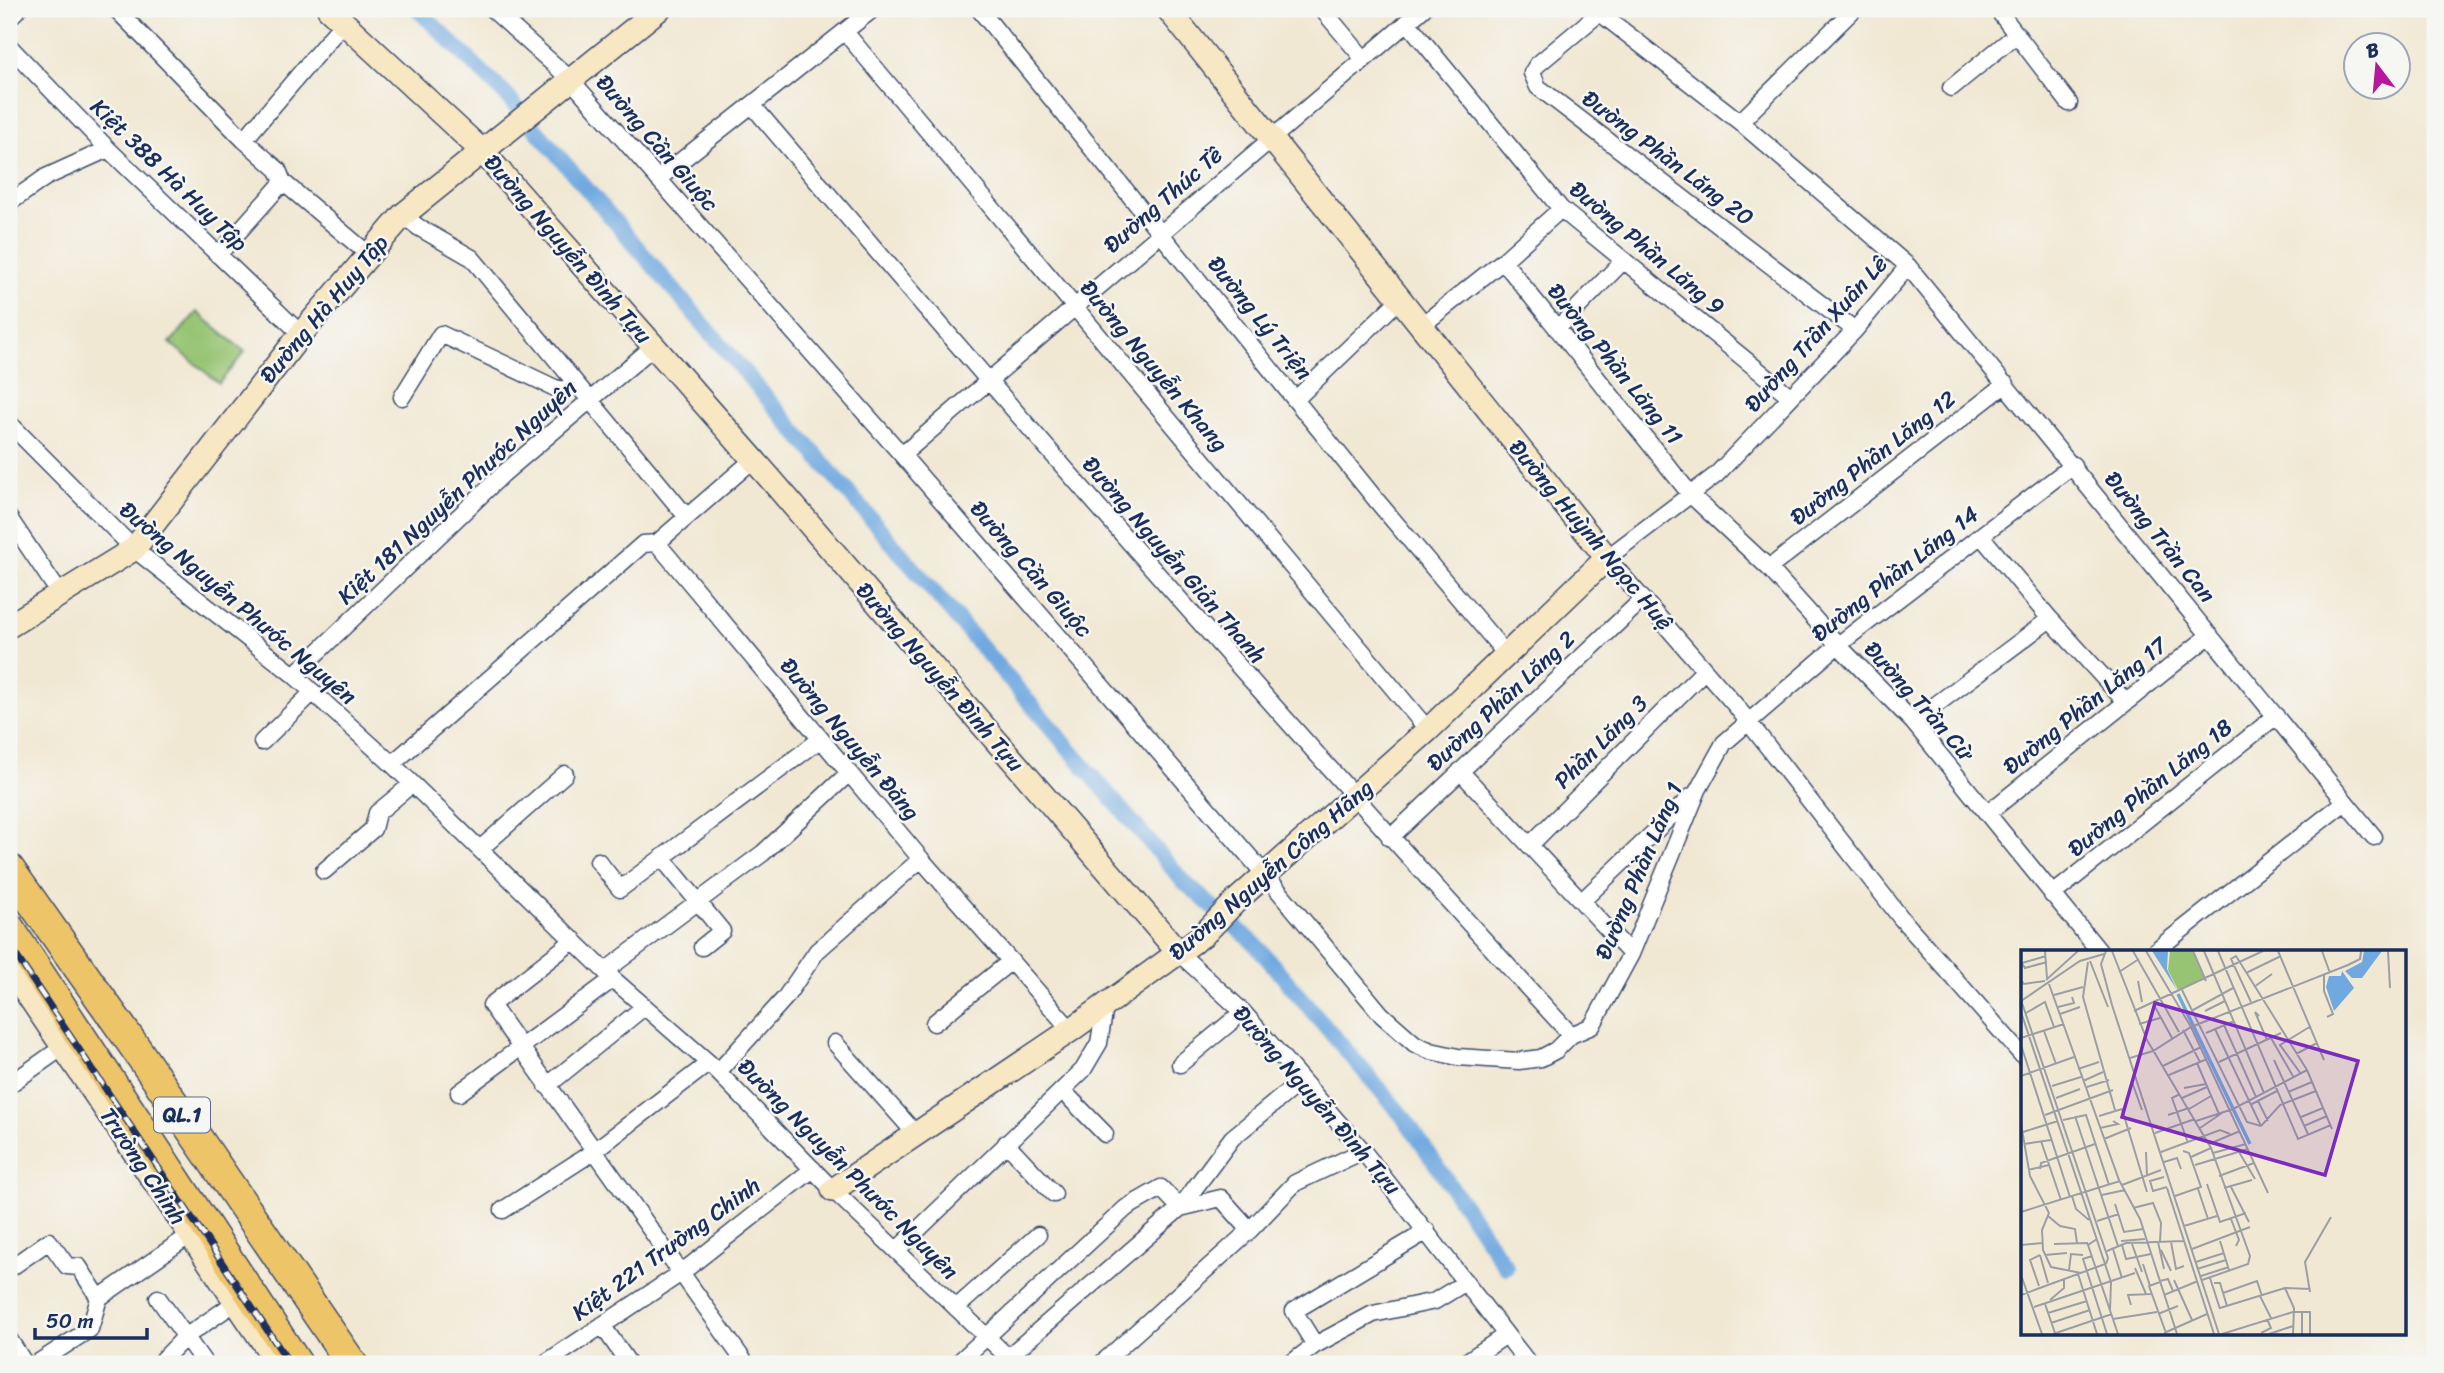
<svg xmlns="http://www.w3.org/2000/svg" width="2444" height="1373" font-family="Sriracha,sans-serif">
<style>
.green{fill:#96c472;stroke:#587a68;stroke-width:2}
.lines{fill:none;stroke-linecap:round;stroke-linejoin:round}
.canal{stroke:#70a9e0;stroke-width:16}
.street-casing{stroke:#3b4b70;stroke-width:19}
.secondary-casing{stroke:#3b4b70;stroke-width:26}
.highway-casing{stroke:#3b4b70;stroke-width:33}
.street{stroke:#fff;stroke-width:16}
.secondary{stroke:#f8e7c3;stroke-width:23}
.highway{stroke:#eec469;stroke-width:30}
.rail-casing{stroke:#1b2f5e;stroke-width:7}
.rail{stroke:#f6f6f2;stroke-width:4.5;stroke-dasharray:13;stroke-linecap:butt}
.labels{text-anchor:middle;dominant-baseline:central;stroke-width:5;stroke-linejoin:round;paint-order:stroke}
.shield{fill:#f6f6f2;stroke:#5d6b8a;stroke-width:2}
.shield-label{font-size:21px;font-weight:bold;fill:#1b2f5e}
.street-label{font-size:23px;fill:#1b2f5e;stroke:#f6f6f2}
.inset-river{fill:none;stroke:#70a9e0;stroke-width:3.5}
.inset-road{fill:none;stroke:#9b9ea4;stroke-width:2}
.view{fill:#7b2cbf;fill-opacity:0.15;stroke:#7b2cbf;stroke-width:3.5}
.inset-edge{fill:none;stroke:#1b2f5e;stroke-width:3.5}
</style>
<rect width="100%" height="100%" fill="#f6f6f2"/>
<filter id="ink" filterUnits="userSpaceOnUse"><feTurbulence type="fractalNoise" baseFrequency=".0143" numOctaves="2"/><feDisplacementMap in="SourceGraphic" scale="14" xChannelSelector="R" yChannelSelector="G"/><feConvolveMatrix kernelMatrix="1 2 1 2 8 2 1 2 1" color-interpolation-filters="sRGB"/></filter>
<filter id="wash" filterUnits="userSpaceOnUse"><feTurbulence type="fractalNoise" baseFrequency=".00686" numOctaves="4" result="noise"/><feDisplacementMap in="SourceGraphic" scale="28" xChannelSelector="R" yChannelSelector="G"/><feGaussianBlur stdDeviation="1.57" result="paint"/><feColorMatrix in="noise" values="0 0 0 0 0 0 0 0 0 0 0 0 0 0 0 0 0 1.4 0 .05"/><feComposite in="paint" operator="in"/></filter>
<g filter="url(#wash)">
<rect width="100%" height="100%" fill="#f1e8d3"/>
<path class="green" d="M197,312L245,352L219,383L170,343Z"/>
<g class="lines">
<path class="canal" d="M417,9L505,94L1183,881L1254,943L1405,1119L1506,1267"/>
</g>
</g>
<g filter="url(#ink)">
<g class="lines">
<g class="street-casing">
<path id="street" d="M116,9L244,140L278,170L283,182L368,254
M492,9L570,79L902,455L1267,877L1382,1015L1415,1044L1431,1051L1458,1057L1519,1061L1541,1058L1556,1050L1571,1035L1592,1026L1631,954L1698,790L1724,743L1838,645L2073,465
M979,9L1377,501L1506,654
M1322,9L1363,58
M1595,9L1740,122L1908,266L2374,837
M1604,9L1537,65L1532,73L1538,87L1855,330
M1997,9L2069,103
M9,18L18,9
M1407,22L1561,209L1791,397
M845,32L1428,730
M9,46L108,149L301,334
M1951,88L2017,34
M752,105C1020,420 1292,731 1571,1035
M1740,122L1854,9
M244,140L343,23
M658,179L873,9
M9,203L46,177L108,149
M403,215L418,227L472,258L687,517
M218,255L283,182
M1503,261L1691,495L1769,568L1838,645L1913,722L2099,951
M1908,266L1855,330L1716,475L1607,558L1736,706L1901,918L2022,1055
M1421,326L1503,261L1561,209
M1557,329L1624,260
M402,397L441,334L555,388L565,390L575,382
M1296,399L1400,299
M9,423L134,549L294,675L392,764L613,979L709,1063L833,1190L1015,1364
M902,455L1423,9
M9,518L60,594
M1982,537L2050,619L2125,701
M657,543L754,459
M1769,568L2006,384
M294,675L503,474L654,346
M1913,722L2050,619
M262,742L312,693
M392,764L643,544L657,543L921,859L1071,1030
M1460,771L1631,954
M1988,813L2210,635
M1390,838L1643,599
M1530,845L1704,671
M480,849L565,774
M663,859L722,931L702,947
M598,861L620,889L821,739
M324,871L373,829L377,813L412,784
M2052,895L2276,716
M1583,900L1692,796
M574,940L491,1005L746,1364
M2155,951L2345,802
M1179,953L1243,1012L1363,1151L1529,1364
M605,971L763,853L849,773
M934,1023L1011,961
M835,1043L915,1133
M1180,1064L1243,1012
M718,1072L785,998L817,951L921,859
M9,1085L63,1047
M547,1086L644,1007
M1063,1091L1105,1134
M459,1093L613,979
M1006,1143L1054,1194
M503,1210L593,1152L709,1063
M897,1250L1083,1070L1099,1043L1105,1007
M9,1269L49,1241L67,1266L79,1267L99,1298
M158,1298L205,1364
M956,1308L1038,1235
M602,1325L629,1364
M9,1339L25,1364
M1315,1345L1294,1311L1427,1231
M1008,1357L1180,1208L1232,1138L1301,1081
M36,1364L90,1329L99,1298L190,1235
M159,1364L185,1337L236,1302
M544,1364L681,1273L813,1169
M957,1364L1126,1208L1161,1188L1180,1208L1221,1198L1250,1230
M1101,1364L1250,1230L1295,1183L1363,1151
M1290,1364L1315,1345L1373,1314L1435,1301L1466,1282
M1463,1364L1506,1335"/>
</g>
<g class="secondary-casing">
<path id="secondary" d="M329,9L481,150L768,476L1179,953
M9,626L134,549L301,334L403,215L659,9
M9,967L278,1364
M833,1190L1071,1030L1203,935L1237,900L1428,730L1607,558L1168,9"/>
</g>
<g class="highway-casing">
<path id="highway" d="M9,869L132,1043L352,1364
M9,928L297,1364"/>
</g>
<use href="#street" class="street"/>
<use href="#secondary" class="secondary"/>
<use href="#highway" class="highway"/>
<g class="rail-casing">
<path id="rail" d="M9,945L290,1364"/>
</g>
<use href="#rail" class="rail"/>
</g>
</g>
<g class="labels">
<rect class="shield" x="154" y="1097.5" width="56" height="35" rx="5"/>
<g class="shield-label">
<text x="182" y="1115">QL.1</text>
</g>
<g class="street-label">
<text transform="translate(657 143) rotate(49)">Đường Cần Giuộc</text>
<text transform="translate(1668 158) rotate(37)">Đường Phần Lăng 20</text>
<text transform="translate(169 175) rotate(44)">Kiệt 388 Hà Huy Tập</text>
<text transform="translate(1163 200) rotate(-41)">Đường Thúc Tề</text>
<text transform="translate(1647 248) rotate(40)">Đường Phần Lăng 9</text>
<text transform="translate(568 249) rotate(49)">Đường Nguyễn Đình Tựu</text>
<text transform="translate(324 309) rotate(-50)">Đường Hà Huy Tập</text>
<text transform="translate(1260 318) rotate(51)">Đường Lý Triện</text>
<text transform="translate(1816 334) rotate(-48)">Đường Trần Xuân Lê</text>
<text transform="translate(1615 364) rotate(51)">Đường Phần Lăng 11</text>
<text transform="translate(1154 366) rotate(50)">Đường Nguyễn Khang</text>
<text transform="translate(1873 458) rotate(-38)">Đường Phần Lăng 12</text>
<text transform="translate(457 492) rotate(-43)">Kiệt 181 Nguyễn Phước Nguyên</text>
<text transform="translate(1591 535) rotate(50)">Đường Huỳnh Ngọc Huệ</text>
<text transform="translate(2160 537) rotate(51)">Đường Trần Can</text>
<text transform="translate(1174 560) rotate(49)">Đường Nguyễn Giản Thanh</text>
<text transform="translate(1031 569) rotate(49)">Đường Cần Giuộc</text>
<text transform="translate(1895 574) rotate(-38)">Đường Phần Lăng 14</text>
<text transform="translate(238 603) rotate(40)">Đường Nguyễn Phước Nguyên</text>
<text transform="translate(940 677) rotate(49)">Đường Nguyễn Đình Tựu</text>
<text transform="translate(1501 701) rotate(-43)">Đường Phần Lăng 2</text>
<text transform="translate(1919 701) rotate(48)">Đường Trần Cừ</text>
<text transform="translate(2085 706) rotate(-39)">Đường Phần Lăng 17</text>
<text transform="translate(850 739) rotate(50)">Đường Nguyễn Đăng</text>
<text transform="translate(1601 742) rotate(-45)">Phần Lăng 3</text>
<text transform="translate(2150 788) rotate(-39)">Đường Phần Lăng 18</text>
<text transform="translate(1271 870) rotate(-41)">Đường Nguyễn Công Hãng</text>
<text transform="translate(1639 871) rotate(-67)">Đường Phần Lăng 1</text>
<text transform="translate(1317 1100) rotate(49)">Đường Nguyễn Đình Tựu</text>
<text transform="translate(143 1166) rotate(56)">Trường Chinh</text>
<text transform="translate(848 1169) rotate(45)">Đường Nguyễn Phước Nguyên</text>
<text transform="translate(666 1249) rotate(-36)">Kiệt 221 Trường Chinh</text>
</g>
</g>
<g transform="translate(2021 950)">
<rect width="385" height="385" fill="#f1e8d3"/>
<path d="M149,1H171L184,28L157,40L147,20Z" fill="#96c472"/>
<path d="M131,1H147L146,19L156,40ZM343,1H361L341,28H331L324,21L341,12ZM321,21L333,38L313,61L305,37L308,26H320Z" fill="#70a9e0"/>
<path class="inset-river" d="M157,44L229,194"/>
<path class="inset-road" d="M24,1L26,28M85,1L80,14L91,55L198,384M91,1L126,90L190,198L229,306L227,314L181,330M112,1L158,82M125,1L170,77L247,243M172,1L185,31M183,1L243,143M197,1L277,189L310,175M257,1L303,110M301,1L309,23M367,1L369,38M69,11L87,57M0,12L4,18L26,12M67,12L62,47L94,160M1,13L25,6M98,22L118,9M225,23L260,6M303,25V41L312,64L306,67M0,30L3,34L24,31M25,30L57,1M117,31L121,52M28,34L98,230L119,269L156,384M233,37L251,24M161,40L226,172L240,176M33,45L62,37M0,50L87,308L85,314M0,51L59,11L83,4M230,52L210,9L215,6L286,120L311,179M133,55L151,88M37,57L53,53L51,47M172,60L212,38M113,61L242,1M184,61L204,51M0,62L90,332L89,361M5,63L24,52L33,77M39,64L59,57M238,66L234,62L246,90M118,74L139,68M203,75L235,147M194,79L240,176M162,80L179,112M23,81L35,114M185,83L213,71M0,88L43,74M250,88L273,128M0,95L49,247M275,104L296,93M109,108L132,101L170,77L327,15L339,9L340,1M253,110L287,184M198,112L260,83M176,113L198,164M142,116L180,97M57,119L78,112M280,124L259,95L290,76M148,125L186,109M0,126L53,107M62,131L82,122M111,132L121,160M31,136L60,127M66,137L88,130M163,138L185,134M267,142L291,132M159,144L151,148L167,193M35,148L59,139M161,148L186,137M237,151L247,171M229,155L256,141M168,159L190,146M24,165L92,140M147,165L168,158M54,166L97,296M78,166L101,159L126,242M280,167L302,158M42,170L65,165L88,235M175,171L212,159L286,120M0,174L9,226L28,263L21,280L22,300L30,317L60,323M240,176L259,155L295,141M283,176L306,166M79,178L97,174L92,171M179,178L201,163M2,182L37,171M134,183L174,169M83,189L110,178M20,191L40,250M3,194L30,190M188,194L219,181M125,202L126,226M140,202L199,180L209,184M218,202L234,229M192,203L225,194M170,207L190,198M143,212L156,208L160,219M174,215L227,199M19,219L20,213L74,194M7,220L28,215M198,226L233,213M143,227L129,231L132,241L146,237M186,234L199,272L225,263M101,235L140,220M210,237L228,272M146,238L193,384M203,238L231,230M177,239L187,269M81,245L104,240M51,246L55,259L68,270M154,246L180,237L168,203L162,201M94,254L103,282L122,279M112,258L132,253L140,273L139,292M0,262L99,231M27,266L39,276L54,279L56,293M210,269L218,290L215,296M76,271L98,264M163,276L196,266M76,289L67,295L97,384M100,291L124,289M199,291L208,320M137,292L143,319M150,292L155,319L163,316M33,294L67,293M111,294L121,322M0,295L21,293M101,295L105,309L130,304M92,299L101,328M171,299L229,277M140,300L150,321M86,301L105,293L163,291M19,305L27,333M24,305L46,303M71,306L62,309L86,384M175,312L203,303M122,314L129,336M114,318L125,344M176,319L205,310M48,320L50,304L62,305M57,324L76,384M0,325L21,384M180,326L208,317M189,328L199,359M153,330L171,370M139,331L147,329L152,341M139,332L128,336L145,383M193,333H199L206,356M18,336L9,310L19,305M265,338L289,339M289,342L284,312L310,267M202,343L236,331L241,346M0,345L84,314M143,345L177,331M239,346L250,368M29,350L43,338V330M24,354L34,383M110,355L107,345L130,344M13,357L114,323M199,358L264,338L273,358L272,384M27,363L66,351M137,364L157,356M92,369L136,362M30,373L69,360M143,383L186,364M240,383L250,378L246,369M32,384L91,364M201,384L272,362H289V384M248,384L272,376M281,384V362"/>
<path class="view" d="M134,53L337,111L304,225L101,167Z"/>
<rect width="385" height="385" class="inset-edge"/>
</g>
<rect width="2444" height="1373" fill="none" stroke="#f6f6f2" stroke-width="35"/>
<g transform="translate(2377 66) rotate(344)"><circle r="33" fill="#f6f6f2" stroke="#9ea6b7" stroke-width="2"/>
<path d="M0-5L12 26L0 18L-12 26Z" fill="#b5179e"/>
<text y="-10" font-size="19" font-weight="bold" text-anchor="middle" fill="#1b2f5e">B</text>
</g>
<path d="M35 1328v10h112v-10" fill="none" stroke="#1b2f5e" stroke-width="3.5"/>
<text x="46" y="1328" font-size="21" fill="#1b2f5e" stroke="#f6f6f2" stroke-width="5" paint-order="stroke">50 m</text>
</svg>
